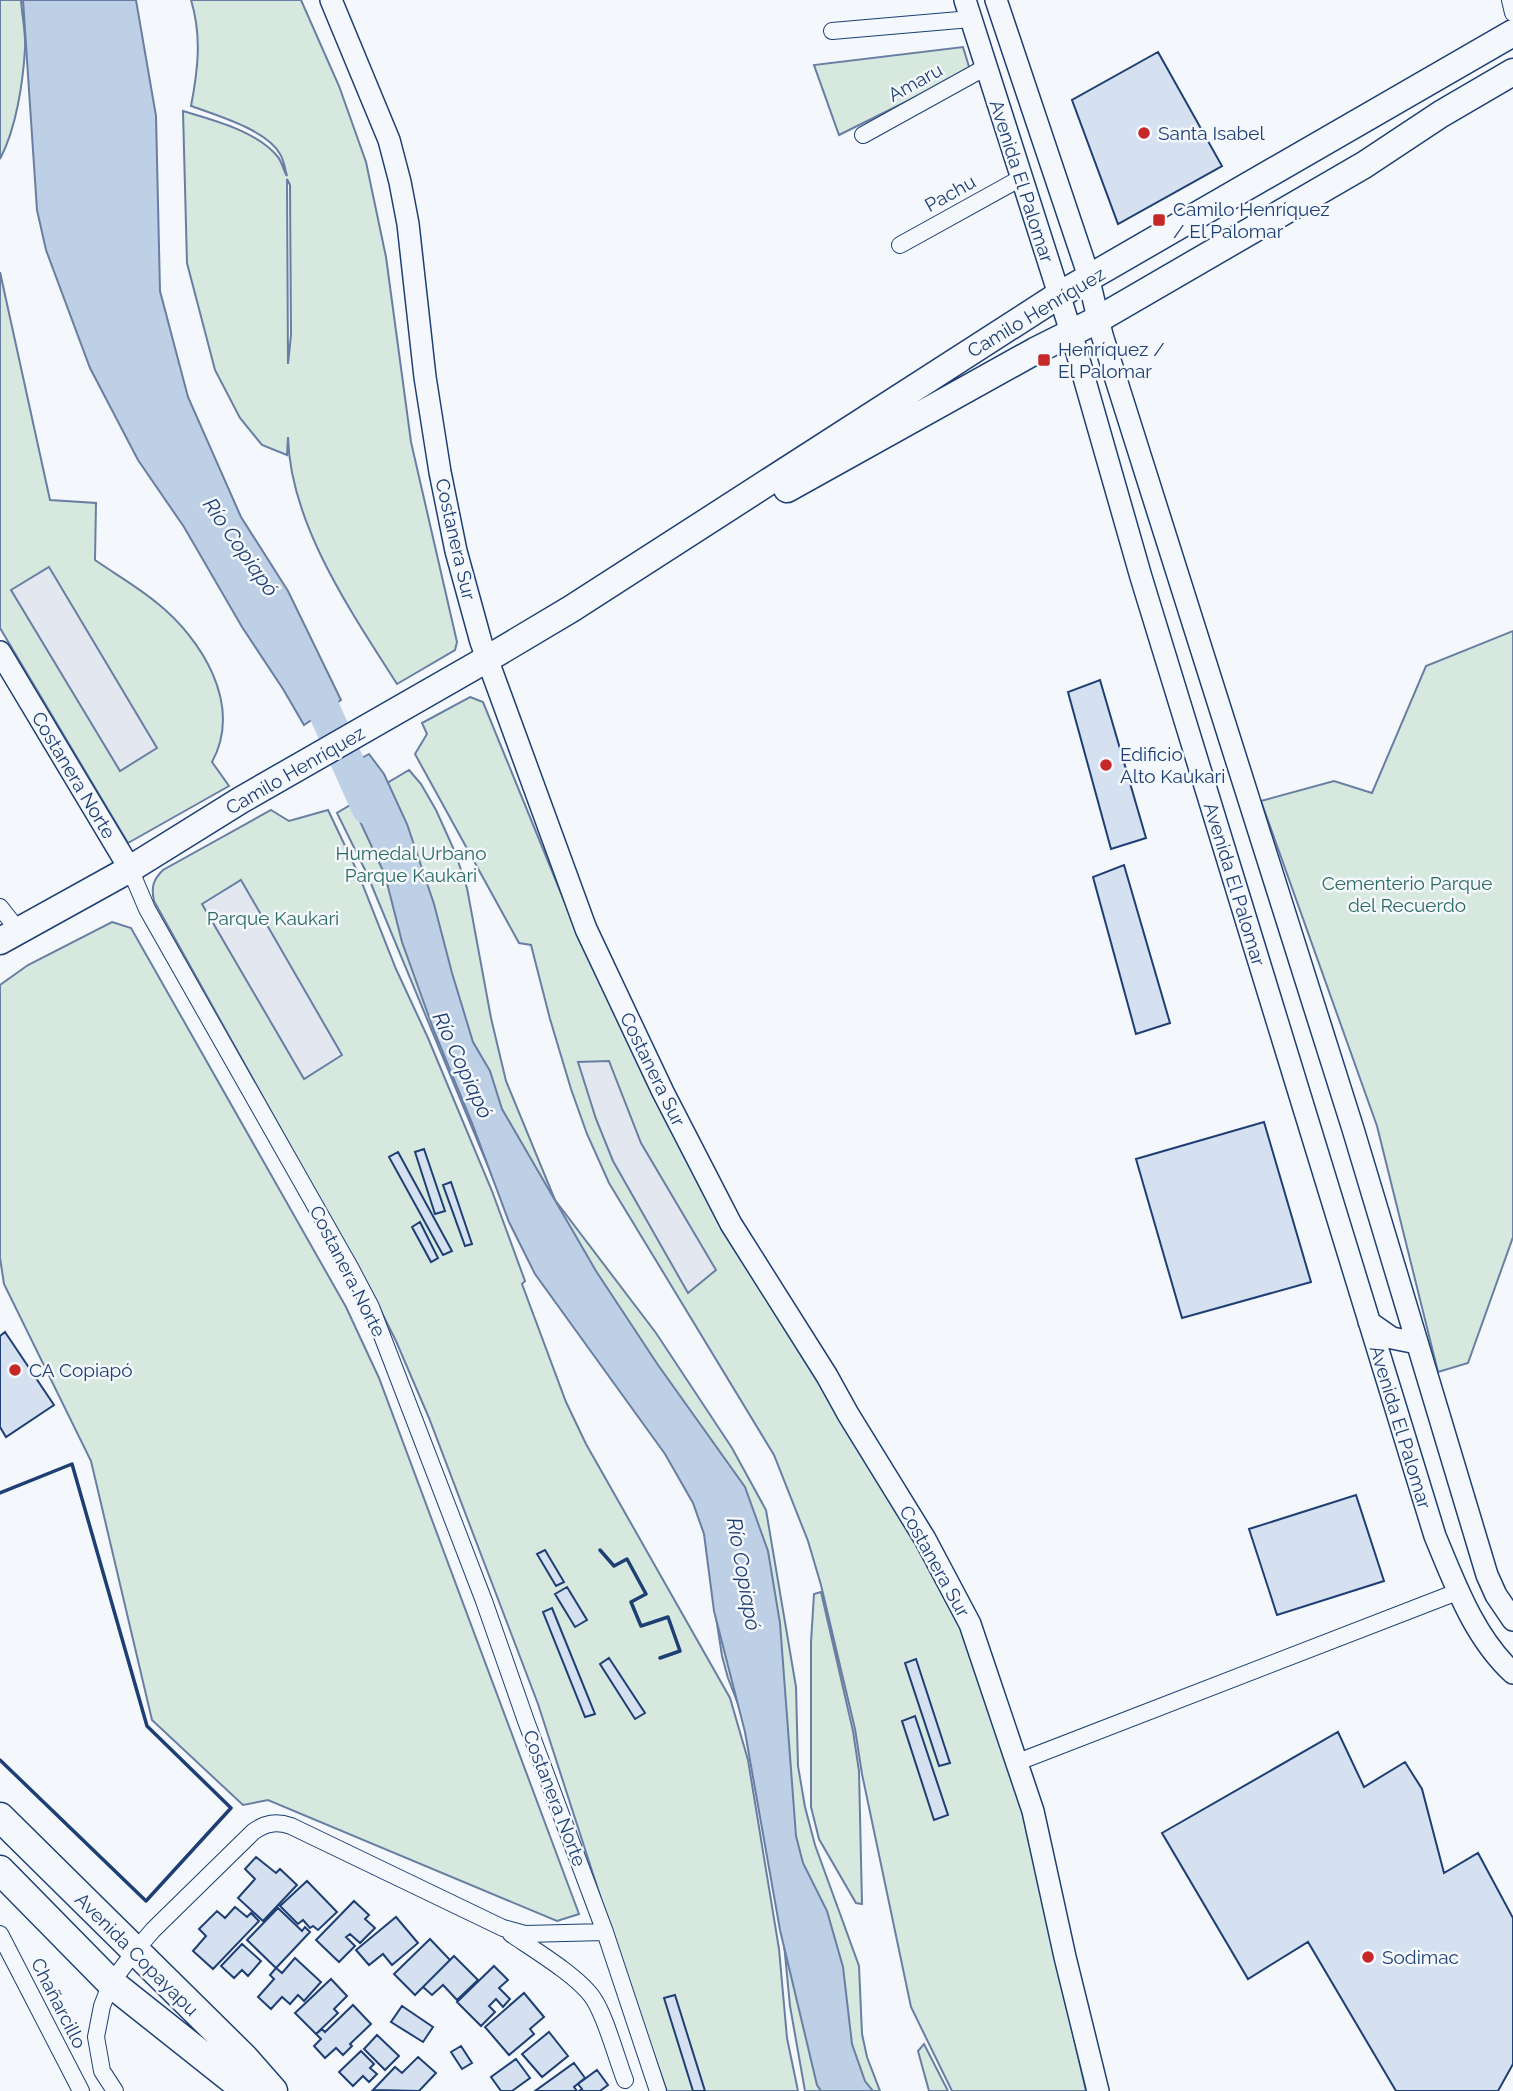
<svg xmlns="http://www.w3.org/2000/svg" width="1513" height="2091" font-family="Raleway,sans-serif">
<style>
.green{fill:#d7e8df;stroke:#687fa3;stroke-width:2;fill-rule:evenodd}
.parking{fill:#e3e8f0;stroke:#687fa3;stroke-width:2}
.water{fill:#bed0e5;stroke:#687fa3;stroke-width:2}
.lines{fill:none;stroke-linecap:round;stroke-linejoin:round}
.river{stroke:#bed0e5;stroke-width:33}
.building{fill:#d5e0f0;stroke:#1d3f73;stroke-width:2}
.minor-casing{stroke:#1d3f73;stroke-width:18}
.tertiary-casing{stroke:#1d3f73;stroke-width:24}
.primary-casing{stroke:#1d3f73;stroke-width:29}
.trunk-casing{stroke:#1d3f73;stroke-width:31}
.minor{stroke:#f4f7fb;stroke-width:16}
.tertiary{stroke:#f4f7fb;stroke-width:21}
.primary{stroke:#f4f7fb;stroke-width:26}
.trunk{stroke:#f4f7fb;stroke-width:28}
.wall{stroke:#1d3f73;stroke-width:3.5}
.poi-dot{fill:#c62828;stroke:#f4f7fb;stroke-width:2.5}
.labels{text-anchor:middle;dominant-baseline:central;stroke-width:5;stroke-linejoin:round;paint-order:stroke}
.street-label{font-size:19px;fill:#1d3f73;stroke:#f4f7fb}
.poi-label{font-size:19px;fill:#1d3f73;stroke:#f4f7fb;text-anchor:start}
.park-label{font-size:19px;fill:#2c6c60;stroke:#f4f7fb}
.water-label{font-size:21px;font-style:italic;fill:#1d3f73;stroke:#f4f7fb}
</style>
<rect width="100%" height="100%" fill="#f4f7fb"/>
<path class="green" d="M0,0H21C22,16 26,33 25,49C23,83 16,129 0,159Z
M191,0H301L339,86L366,162L386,257L411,442L457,642L455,650L397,684C352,613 290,524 288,437L287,455L262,445L240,418L215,370L187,263L183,111C213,120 257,131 278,157C282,162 284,172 287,176C285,169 284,160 280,154C267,130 216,115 191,106C198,70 202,36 191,0ZM287,179L290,185L291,335L288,364Z
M963,47L970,70L839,135L814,65Z
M0,272L50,500L96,503L95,560C115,574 138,587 157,603C202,639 243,705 212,762L229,786L128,843L0,628Z
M1513,631V1237L1468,1363L1438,1372L1377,1126L1261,801L1334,781L1372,793L1426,666Z
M470,697L483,702L563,898L597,976L816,1374L964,1626L999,1710L1086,2091H952L911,2007L862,1774L855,1729L821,1585L808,1541L774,1455L609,1183L587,1134L571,1089L550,1019L531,945L519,943L415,754L427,734L422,723Z
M409,770L421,784L436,810L455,852L467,888L491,1018L506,1081L555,1200L656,1333L732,1448L766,1510L796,1687L798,1766L805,1807L815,1845L859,1966L862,2034L867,2057L880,2091H805L790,2006L782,1923L743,1717L728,1678L722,1656L714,1604L710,1538L668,1446L495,1183L367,874L337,813Z
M271,810L289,821L328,810L358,873L396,969L428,1038L492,1191L525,1281L522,1284L566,1402L586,1444L730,1698L748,1760L779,1949L787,2038L798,2091H667L629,1985L538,1704L429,1418L396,1341L371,1291L154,901C151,887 153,880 163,870Z
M112,922L131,928L346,1307L379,1378L579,1914L557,1921L268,1800L243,1805L152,1720L91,1461L4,1284L0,1258V985L28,965Z
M821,1592L853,1731L859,1771L862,1904L856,1903L819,1839L811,1807V1642L814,1594Z
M924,2044L948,2091H929L918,2051Z"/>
<path class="parking" d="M49,567L157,748L120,771L11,590Z
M241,880L342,1055L304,1079L202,904Z
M609,1061L641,1143L716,1270L688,1293L613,1161L596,1119L578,1062Z"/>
<path class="water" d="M23,0H136L156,116L160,291L188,397L241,517L288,591L341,700L304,725L283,689L242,627L184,527L138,460L90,368L46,250L37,210Z
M369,754L384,774L407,824L434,904L452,973L473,1042L490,1071L502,1109L596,1271L658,1365L745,1487L768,1551L780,1623L796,1836L803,1863L827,1911L843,1967L852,2044L865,2081L873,2091H821L817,2085L780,1930L745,1732L714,1611L704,1534L693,1503L665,1454L535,1274L509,1222L472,1123L434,1031L402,942L385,875L337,772Z"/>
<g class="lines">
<path class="river" d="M307,672L368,808"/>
</g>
<path class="building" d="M1158,52L1222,166L1118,224L1072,100Z
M1100,680L1146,838L1111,849L1068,692Z
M1124,865L1170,1023L1136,1034L1093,877Z
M1264,1122L1311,1282L1182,1318L1136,1159Z
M424,1149L445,1211L435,1214L415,1152Z
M398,1152L452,1251L443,1255L389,1157Z
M451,1182L472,1244L465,1246L443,1185Z
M420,1222L438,1258L431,1262L412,1227Z
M5,1332L54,1405L6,1437L0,1427V1336Z
M1356,1495L1384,1581L1277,1615L1249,1529Z
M545,1550L564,1582L556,1586L537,1554Z
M567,1587L587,1620L575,1627L555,1594Z
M552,1608L595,1714L585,1717L543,1612Z
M609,1658L645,1713L635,1719L600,1664Z
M916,1659L950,1763L939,1766L905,1663Z
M915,1716L948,1815L934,1820L902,1721Z
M1338,1732L1364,1787L1405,1762L1422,1789L1444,1873L1478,1853L1513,1918V2064L1498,2091H1396L1308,1942L1248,1979L1162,1833Z
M256,1857L276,1873L280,1869L297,1885L263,1921L238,1898L255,1879L245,1869Z
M307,1881L337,1912L318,1930L313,1926L310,1928L303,1920L298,1924L280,1906Z
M354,1901L369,1915L365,1919L375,1928L360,1943L350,1934L346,1937L355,1946L339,1962L316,1940Z
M235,1907L247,1917L251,1913L259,1921L213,1969L193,1951L206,1936L199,1929L217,1911L225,1918Z
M278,1908L302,1931L305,1927L310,1932L276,1968L247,1940Z
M396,1917L418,1943L392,1965L383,1954L369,1965L356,1950Z
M430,1939L450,1960L415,1995L394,1974Z
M242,1944L261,1961L248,1976L242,1970L234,1978L221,1966Z
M454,1956L478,1980L457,2000L443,1985L432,1995L423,1987Z
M295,1958L321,1982L304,2001L298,1995L290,2004L282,1997L271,2009L258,1997L274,1979L270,1975L276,1968L282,1973Z
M494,1966L508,1980L499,1988L510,1999L503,2007L496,1999L489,2006L495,2012L481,2026L457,2002Z
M331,1979L347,1996L334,2009L338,2013L316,2034L295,2013Z
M524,1993L544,2017L530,2029L534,2034L509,2055L485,2027Z
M675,1995L705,2091H693L664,1998Z
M353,2005L371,2024L350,2044L352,2046L343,2055L336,2048L325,2058L314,2046L321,2039L316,2034L322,2029L325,2032Z
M402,2006L433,2027L423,2042L391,2022Z
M549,2032L568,2056L542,2077L522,2054Z
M377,2035L399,2056L385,2070L364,2049Z
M461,2046L472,2063L462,2069L451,2052Z
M361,2051L374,2064L370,2068L377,2074L369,2082L363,2076L353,2086L339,2072Z
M418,2057L436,2073L419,2091L373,2090L395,2067L402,2073Z
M516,2059L530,2078L512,2091H501L491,2077Z
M574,2063L585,2078L574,2087L577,2091H535Z
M597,2070L608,2085L600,2091H579L582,2089L578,2084Z"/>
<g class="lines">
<g class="minor-casing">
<path id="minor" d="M1510,0L1513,13
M832,31L971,19
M863,135L986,67
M900,245L1021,178
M130,869L147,909L351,1269L371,1307L484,1601L526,1721L605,1932L658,2091
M0,907L18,930
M1018,1762L1457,1592
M0,1934L81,2091
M511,1934C533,1949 578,1976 593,1998C606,2017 616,2057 625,2080
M115,2091L102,2071L96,2037L102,2006L111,1983L135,1951L153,1930L253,1832C265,1823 276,1821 291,1826L503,1928L525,1934L605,1932"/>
</g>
<g class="tertiary-casing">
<path id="tertiary" d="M331,0L389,140L400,182L408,224L425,377L440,472L456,551L481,642L586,929L663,1092L731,1224L827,1376L848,1414L925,1539L970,1624L1033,1811L1065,1957L1098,2091
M965,0L1071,332L1141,577L1435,1536C1455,1584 1474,1637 1513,1673
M996,0L1086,268L1102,335L1353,1129L1487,1575L1496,1595L1513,1620
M0,652L130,869
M1369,1322L1392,1338L1417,1343"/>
</g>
<g class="primary-casing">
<path id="primary" d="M787,489L1035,351L1097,320L1364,165L1441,114L1513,72
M0,941L130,869L241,800L487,659L571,609L1059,295L1513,33"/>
</g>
<g class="trunk-casing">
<path id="trunk" d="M0,1817L244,2058L273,2091
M0,1870L111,1983L247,2091"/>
</g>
<use href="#minor" class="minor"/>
<use href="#tertiary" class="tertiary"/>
<use href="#primary" class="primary"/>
<use href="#trunk" class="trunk"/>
<path class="wall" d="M0,1493L72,1464L147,1726L231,1808L146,1901L0,1760
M600,1550L614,1566L627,1559L646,1594L631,1602L641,1626L668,1617L680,1651L660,1658"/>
</g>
<g class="poi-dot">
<circle cx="1144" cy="133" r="7"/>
<rect x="1152" y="213" width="14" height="14" rx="3.5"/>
<rect x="1037" y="353" width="14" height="14" rx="3.5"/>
<circle cx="1106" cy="765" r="7"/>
<circle cx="15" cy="1370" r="7"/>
<circle cx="1368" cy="1957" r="7"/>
</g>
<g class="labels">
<g class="street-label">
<text transform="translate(915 82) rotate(-29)">Amaru</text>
<text transform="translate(1022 181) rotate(72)">Avenida El Palomar</text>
<text transform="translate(950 193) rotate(-29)">Pachu</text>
<text transform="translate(1036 312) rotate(-31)">Camilo Henríquez</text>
<text transform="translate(456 539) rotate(77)">Costanera Sur</text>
<text transform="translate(295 770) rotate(-30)">Camilo Henríquez</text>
<text transform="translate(74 775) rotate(59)">Costanera Norte</text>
<text transform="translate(1235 884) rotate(73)">Avenida El Palomar</text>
<text transform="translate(653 1069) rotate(64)">Costanera Sur</text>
<text transform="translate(348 1271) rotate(63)">Costanera Norte</text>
<text transform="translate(1401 1427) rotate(73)">Avenida El Palomar</text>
<text transform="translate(935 1561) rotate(61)">Costanera Sur</text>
<text transform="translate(555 1798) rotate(69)">Costanera Norte</text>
<text transform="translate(137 1954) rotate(45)">Avenida Copayapu</text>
<text transform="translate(59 2003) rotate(63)">Chañarcillo</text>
</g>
<g class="poi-label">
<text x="1158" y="133">Santa Isabel</text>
<text x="1173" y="209">Camilo Henríquez<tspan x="1173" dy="22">/ El Palomar</tspan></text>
<text x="1058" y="349">Henríquez /<tspan x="1058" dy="22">El Palomar</tspan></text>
<text x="1120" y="754">Edificio<tspan x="1120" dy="22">Alto Kaukari</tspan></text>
<text x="29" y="1370">CA Copiapó</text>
<text x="1382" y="1957">Sodimac</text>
</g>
<g class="park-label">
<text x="411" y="853">Humedal Urbano<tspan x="411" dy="22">Parque Kaukari</tspan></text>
<text x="1407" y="883">Cementerio Parque<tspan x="1407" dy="22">del Recuerdo</tspan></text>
<text x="273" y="918">Parque Kaukari</text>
</g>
<g class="water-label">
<text transform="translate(241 547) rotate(55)">Río Copiapó</text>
<text transform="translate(463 1065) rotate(65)">Río Copiapó</text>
<text transform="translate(744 1574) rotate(80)">Río Copiapó</text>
</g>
</g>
</svg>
